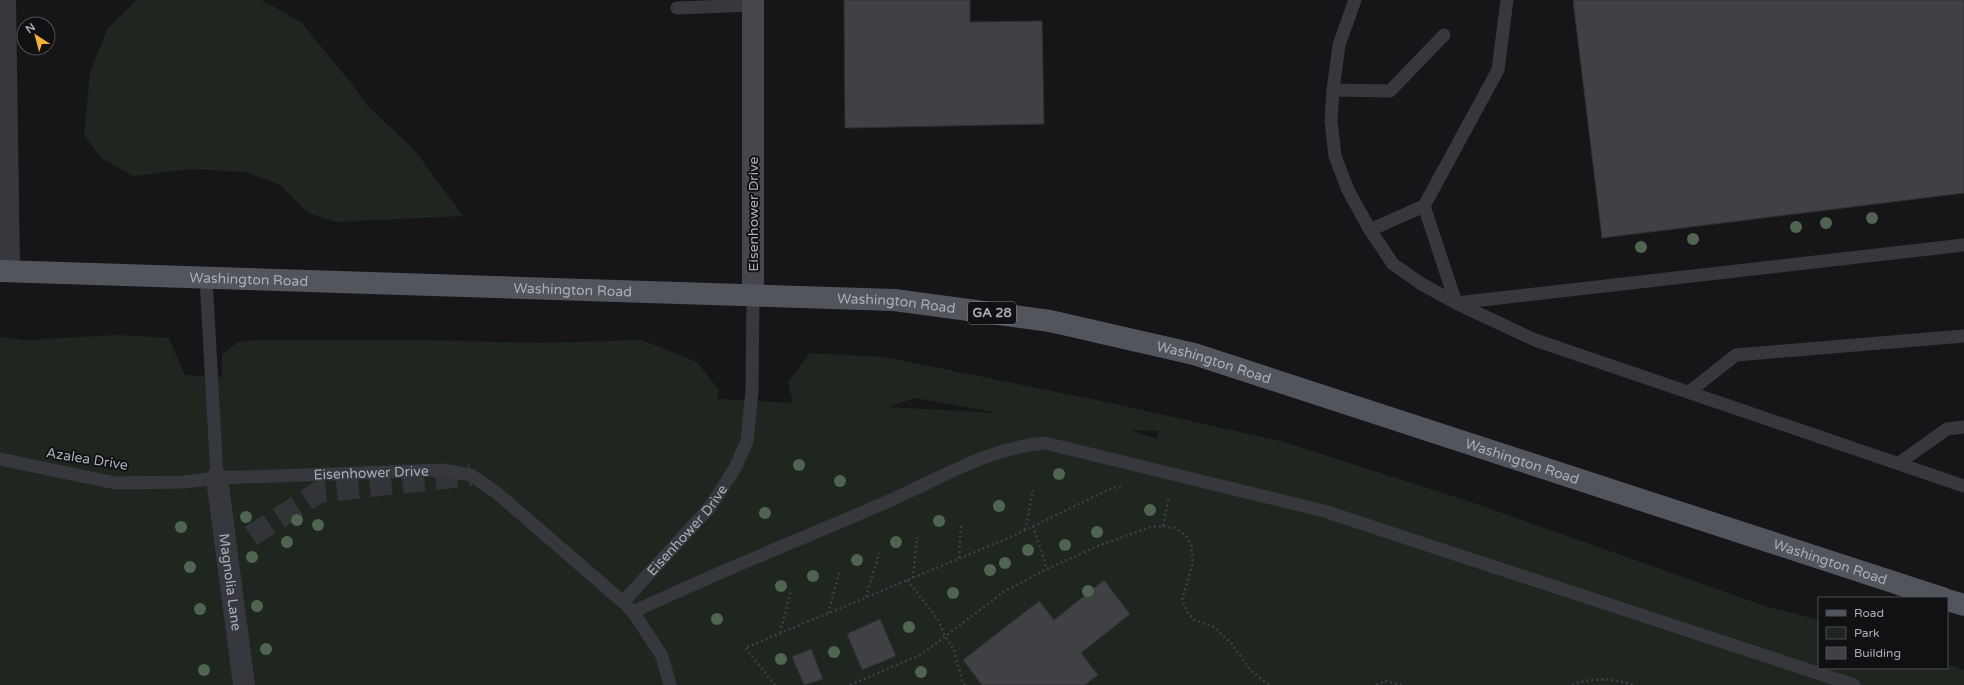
<svg xmlns="http://www.w3.org/2000/svg" width="1964" height="685" font-family="'Varela Round',sans-serif">
<style>
.green{fill:#1e261f;fill-rule:evenodd}
.building{fill:#404145;stroke:#303034}
.lines{fill:none;stroke-linecap:round;stroke-linejoin:round}
.street-tunnel{stroke:#333438;stroke-width:22;stroke-dasharray:22 11;stroke-linecap:butt}
.path{stroke:#3d3f44;stroke-width:2.5;stroke-dasharray:2 3;stroke-linecap:butt}
.lane{stroke:#37383d;stroke-width:13}
.street{stroke:#37383d;stroke-width:22}
.secondary{stroke:#45474d;stroke-width:22}
.primary{stroke:#53555c;stroke-width:22}
.tree{fill:#506452}
.labels{text-anchor:middle;dominant-baseline:central;stroke-width:4;stroke-linejoin:round;paint-order:stroke}
.shield{fill:#111113;stroke:#7b7e86;stroke-width:1}
.shield-label{font-size:13px;font-weight:bold;fill:#a8adb8}
.street-label{font-size:14px;fill:#a8adb8;stroke:#111113}
</style>
<rect width="100%" height="100%" fill="#161618"/>
<path class="green" d="M137,0H262L302,23L351,83L367,105L416,152L463,216L336,222L308,213L280,185L245,172L191,169L133,176L101,158L84,135L90,72L108,28Z
M117,335L169,338L185,375L222,377V354L238,342L260,340H418L542,343L642,340L697,362L719,390L717,399L793,403L788,382L810,353L885,357L1111,403L1284,442L1468,501L1765,606L1819,620V668H1947V664L1964,670V685H0V337L26,340ZM915,398L999,413H1000L888,407ZM1131,430L1159,431L1157,439Z"/>
<path class="building" d="M844,0H970V22L1042,21L1044,124L845,128Z
M1573,0H1964V193L1602,238Z
M1104,580L1130,614L1081,653L1098,675L1085,685H982L963,660L1039,601L1054,620Z
M880,619L896,656L862,670L847,634Z
M811,649L823,679L804,685L792,657Z"/>
<g class="lines">
<path class="street-tunnel" d="M251,536L319,492L471,475"/>
<path class="path" d="M1033,526L1047,569
M1163,526L1169,497
M1025,530L1033,490
M959,558L961,523
M913,578L917,537
M907,580L937,618L945,636L954,650L962,681L965,685
M866,597L879,553
M828,613L840,570
M780,633L791,591
M775,685L745,648L1013,536L1108,490L1121,486
M850,685L922,654L1005,591L1047,569L1100,545L1151,527L1163,526L1175,528L1185,535L1191,544L1193,562L1182,600L1188,613L1194,620L1214,627L1231,643L1251,671L1270,685
M1376,685L1386,681L1402,685
M1572,685C1592,677 1613,678 1633,685"/>
<g class="lane">
<path d="M1355,0L1339,45L1333,90L1331,121L1335,156L1348,190L1370,230L1393,264L1420,283L1456,303L1535,340L1964,486"/>
<path d="M677,8L753,5"/>
<path d="M1333,90L1390,91L1444,35"/>
<path d="M1370,230L1424,206"/>
<path d="M206,278L217,478"/>
<path d="M1456,303L1964,245"/>
<path d="M1456,303L1424,206L1498,70L1507,0"/>
<path d="M1689,392L1736,355L1964,336"/>
<path id="s1" d="M0,459L115,483L185,482L217,478L442,470L471,475L497,493L623,602L710,507L735,468L747,441L752,391L753,295"/>
<path d="M1899,463L1947,429L1964,427"/>
<path d="M628,607L633,612L662,656L670,685"/>
<path d="M633,612C717,572 804,538 889,501C941,478 988,448 1045,443L1324,511L1854,685"/>
</g>
<g class="street">
<path d="M5,0L9,271"/>
<path id="s2" d="M217,478L244,685"/>
</g>
<path class="secondary" d="M753,295V0"/>
<g class="primary">
<path id="s3" d="M0,271L894,300L1050,321L1194,354L1942,598"/>
<path d="M1947,600L1964,605"/>
</g>
</g>
<g class="tree">
<circle cx="1872" cy="218" r="6"/>
<circle cx="1826" cy="223" r="6"/>
<circle cx="1796" cy="227" r="6"/>
<circle cx="1693" cy="239" r="6"/>
<circle cx="1641" cy="247" r="6"/>
<circle cx="799" cy="465" r="6"/>
<circle cx="1059" cy="474" r="6"/>
<circle cx="840" cy="481" r="6"/>
<circle cx="999" cy="506" r="6"/>
<circle cx="1150" cy="510" r="6"/>
<circle cx="765" cy="513" r="6"/>
<circle cx="246" cy="517" r="6"/>
<circle cx="297" cy="520" r="6"/>
<circle cx="939" cy="521" r="6"/>
<circle cx="318" cy="525" r="6"/>
<circle cx="181" cy="527" r="6"/>
<circle cx="1097" cy="532" r="6"/>
<circle cx="287" cy="542" r="6"/>
<circle cx="896" cy="542" r="6"/>
<circle cx="1065" cy="545" r="6"/>
<circle cx="1028" cy="550" r="6"/>
<circle cx="252" cy="557" r="6"/>
<circle cx="857" cy="560" r="6"/>
<circle cx="1005" cy="563" r="6"/>
<circle cx="190" cy="567" r="6"/>
<circle cx="990" cy="570" r="6"/>
<circle cx="813" cy="576" r="6"/>
<circle cx="781" cy="586" r="6"/>
<circle cx="1088" cy="591" r="6"/>
<circle cx="953" cy="593" r="6"/>
<circle cx="257" cy="606" r="6"/>
<circle cx="200" cy="609" r="6"/>
<circle cx="717" cy="619" r="6"/>
<circle cx="909" cy="627" r="6"/>
<circle cx="266" cy="649" r="6"/>
<circle cx="834" cy="652" r="6"/>
<circle cx="781" cy="659" r="6"/>
<circle cx="204" cy="670" r="6"/>
<circle cx="921" cy="672" r="6"/>
</g>
<g class="labels">
<rect class="shield" x="968" y="302" width="48" height="22" rx="3"/>
<g class="shield-label">
<text x="992" y="313">GA 28</text>
</g>
<g class="street-label">
<text transform="translate(753 214) rotate(-90)">Eisenhower Drive</text>
<text stroke="none"><textPath href="#s3" startOffset="249">Washington Road</textPath></text>
<text stroke="none"><textPath href="#s3" startOffset="573">Washington Road</textPath></text>
<text stroke="none"><textPath href="#s3" startOffset="897">Washington Road</textPath></text>
<text stroke="none"><textPath href="#s3" startOffset="1221">Washington Road</textPath></text>
<text transform="translate(87 459) rotate(9)">Azalea Drive</text>
<text stroke="none"><textPath href="#s3" startOffset="1545">Washington Road</textPath></text>
<text stroke="none"><textPath href="#s1" startOffset="374">Eisenhower Drive</textPath></text>
<text stroke="none"><textPath href="#s1" startOffset="769">Eisenhower Drive</textPath></text>
<text stroke="none"><textPath href="#s3" startOffset="1869">Washington Road</textPath></text>
<text stroke="none"><textPath href="#s2" startOffset="105">Magnolia Lane</textPath></text>
</g>
</g>
<rect x="1818" y="597" width="130" height="72" fill="#111113" stroke="#4d4f55"/>
<rect x="1826" y="610" width="20" height="6" fill="#53555c" stroke="#4d4f55"/>
<text x="1854" y="617" font-size="12" fill="#a8adb8">Road</text>
<rect x="1826" y="627" width="20" height="12" fill="#1e261f" stroke="#4d4f55"/>
<text x="1854" y="637" font-size="12" fill="#a8adb8">Park</text>
<rect x="1826" y="647" width="20" height="12" fill="#404145" stroke="#4d4f55"/>
<text x="1854" y="657" font-size="12" fill="#a8adb8">Building</text>
<g transform="translate(36 36) rotate(324)"><circle r="19" fill="#111113" stroke="#4d4f55"/>
<path d="M0-3L7 15L0 10L-7 15Z" fill="#f2b134"/>
<text y="-6" font-size="11" font-weight="bold" text-anchor="middle" fill="#a8adb8">N</text>
</g>
</svg>
